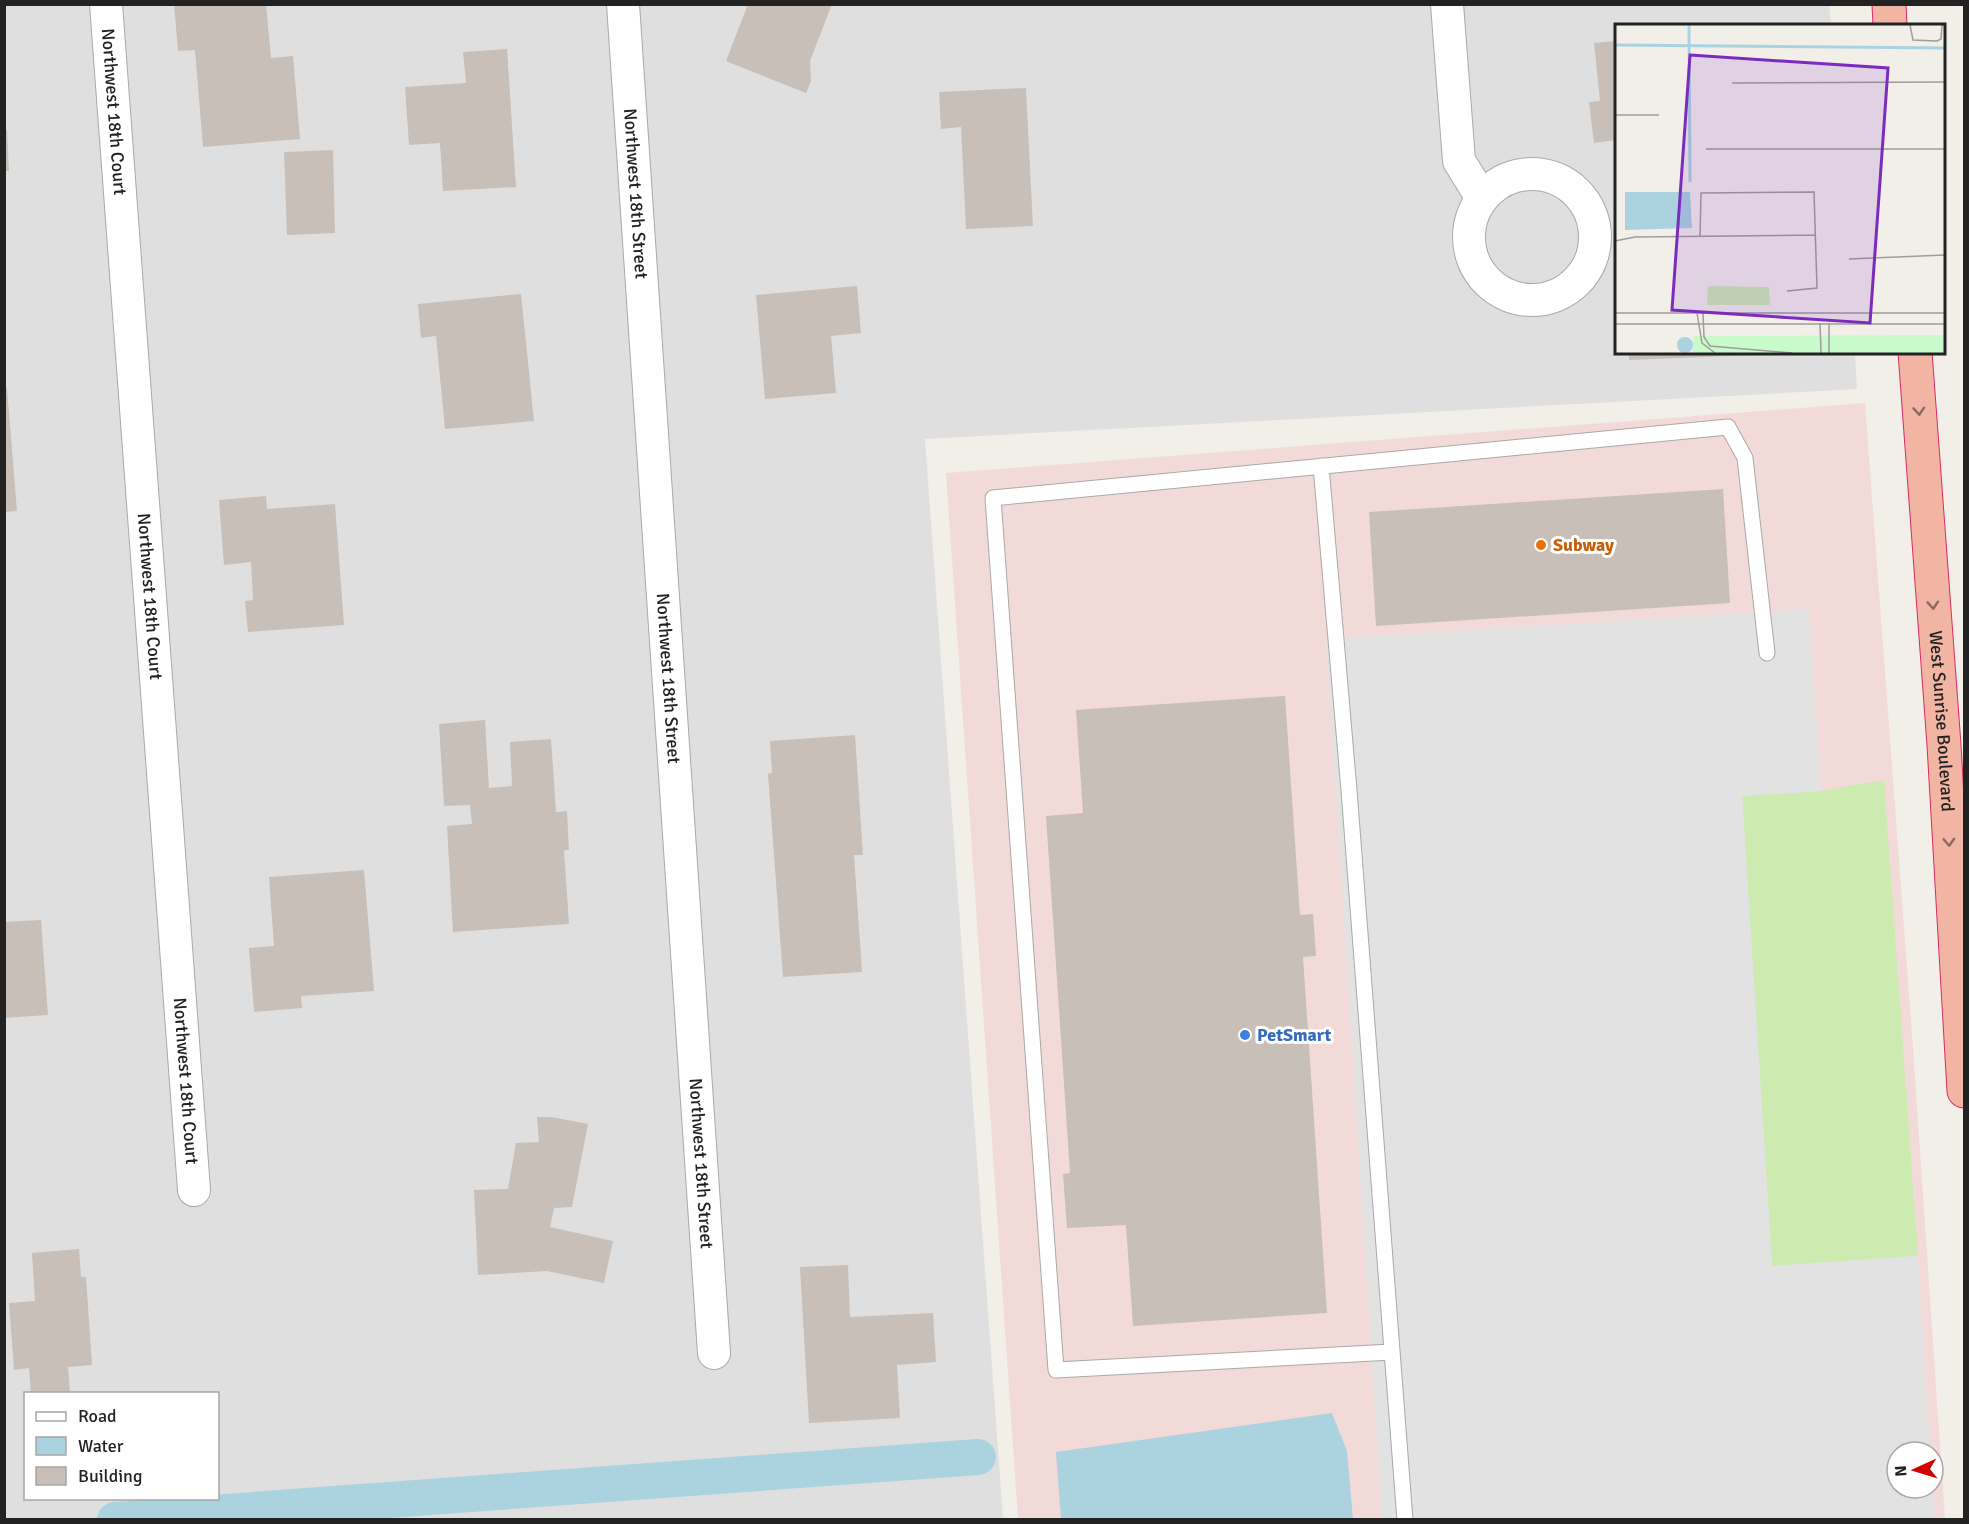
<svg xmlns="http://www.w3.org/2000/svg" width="1969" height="1524" font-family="Signika,sans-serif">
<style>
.residential{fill:#e0dfdf;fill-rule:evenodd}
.commercial{fill:#f2dad9;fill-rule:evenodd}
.grass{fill:#cdebb0}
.parking{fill:#e2e2e2}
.water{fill:#aad3df}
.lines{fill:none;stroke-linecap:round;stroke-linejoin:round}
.canal{stroke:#aad3df;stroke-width:36}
.building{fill:#c7bfb8}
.service-casing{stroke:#a9a9a9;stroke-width:17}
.minor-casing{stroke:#a9a9a9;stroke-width:34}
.trunk-casing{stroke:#dc2a67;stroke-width:35}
.service{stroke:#fff;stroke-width:15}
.minor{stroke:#fff;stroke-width:32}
.trunk{stroke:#f2b4a3;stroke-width:33}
.oneway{stroke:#8a6b62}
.food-dot{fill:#e8710a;stroke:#fff;stroke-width:2}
.shop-dot{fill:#3f7fe0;stroke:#fff;stroke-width:2}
.labels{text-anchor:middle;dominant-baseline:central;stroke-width:6;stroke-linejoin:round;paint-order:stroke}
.street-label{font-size:18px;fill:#222;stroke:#fff}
.food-label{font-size:18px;font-weight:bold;fill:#c56008;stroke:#fff;text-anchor:start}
.shop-label{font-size:18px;font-weight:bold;fill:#366cbe;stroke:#fff;text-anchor:start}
.inset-river{fill:none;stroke:#aad3df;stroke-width:3}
.inset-road{fill:none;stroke:#9f9d99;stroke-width:1.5}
.view{fill:#7b2cbf;fill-opacity:0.15;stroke:#7b2cbf;stroke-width:3}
.inset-edge{fill:none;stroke:#222;stroke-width:3}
</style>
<rect width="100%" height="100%" fill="#f2efe9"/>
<path class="residential" d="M5,5H1829L1831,25L1616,26V352L1855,353L1857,389L925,439L1003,1519L5,1520ZM26,1394H218V1498H26Z"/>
<path class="commercial" d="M1865,403L1913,1048L1945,1519H1018L946,473ZM1897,1452H1933V1488H1897Z"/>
<path class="grass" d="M1884,780L1918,1256L1772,1266L1742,796L1821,791Z"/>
<path class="parking" d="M1809,609L1821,791L1742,796L1772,1266L1918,1256L1930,1452H1897V1488H1933L1935,1519H1382L1326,639Z"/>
<path class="water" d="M1332,1413L1347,1451L1353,1519H1061L1056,1452Z"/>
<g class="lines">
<path class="canal" d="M115,1520L978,1457"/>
</g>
<path class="building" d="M174,4H266L271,58L293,56L300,139L203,147L195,50L178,51Z
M748,4H832L810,61L811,81L806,93L726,61Z
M1616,41V140L1594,143L1589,102L1600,101L1594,43Z
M507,49L516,187L443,191L440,143L409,145L405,87L466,83L463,52Z
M1026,88L1033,226L966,229L961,127L941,129L939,92Z
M5,130H7L9,171H5Z
M333,150L335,233L287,235L284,152Z
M857,286L861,333L831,336L836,393L765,399L756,295Z
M521,294L534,421L445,429L436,336L421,338L418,304Z
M1629,352H1780V354L1629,360Z
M4,388H7L17,511L4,512Z
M1723,489L1730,603L1376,626L1369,512Z
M266,496L267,509L335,504L344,625L248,632L245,601L253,600L251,562L224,565L219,500Z
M1285,696L1300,915L1313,914L1316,956L1303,957L1327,1313L1133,1326L1126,1225L1067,1228L1063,1174L1070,1173L1046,816L1083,813L1076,710Z
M485,720L489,788L512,786L510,742L551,739L556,812L567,811L569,850H564L569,924L453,932L447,826L472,824L470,805L444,806L439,724Z
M855,735L863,855H854L862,972L783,977L768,774L772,773L770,741Z
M364,870L374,991L301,996L302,1008L254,1012L249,948L274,946L269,877Z
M41,920L48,1015L4,1018V922Z
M537,1117H551L588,1124L572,1207L554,1208L550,1227L613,1241L604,1283L547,1271L478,1275L474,1190L508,1189L516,1143L539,1142Z
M79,1249L81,1277H86L92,1365L68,1367L70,1394H31L29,1368L14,1370L9,1303L35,1301L32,1253Z
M848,1265L850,1317L933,1313L936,1362L897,1365L900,1418L809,1423L800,1267Z"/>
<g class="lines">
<g class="service-casing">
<path id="service" d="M1321,466L1349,790L1405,1520
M1392,1352L1056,1370L993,498L1728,427L1745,458L1767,653"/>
</g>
<g class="minor-casing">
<g id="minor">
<path id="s1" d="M106,4L194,1190"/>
<path id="s2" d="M623,4L714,1353"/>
<path d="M1447,4L1459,161L1482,198"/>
<circle cx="1532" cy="237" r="63"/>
</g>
</g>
<g class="trunk-casing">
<g id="trunk">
<path d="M1889,4L1890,26"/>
<path id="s3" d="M1915,352L1944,745L1964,1091"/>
</g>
</g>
<use href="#service" class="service"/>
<use href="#minor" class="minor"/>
<use href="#trunk" class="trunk"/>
</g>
<defs><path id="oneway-chevron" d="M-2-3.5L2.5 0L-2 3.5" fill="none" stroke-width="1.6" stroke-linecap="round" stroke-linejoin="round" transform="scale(1.5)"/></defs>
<g class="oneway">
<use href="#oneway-chevron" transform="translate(1919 411) rotate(86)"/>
<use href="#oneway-chevron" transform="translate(1933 605) rotate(86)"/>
<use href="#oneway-chevron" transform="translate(1949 842) rotate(87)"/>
</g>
<circle class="food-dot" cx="1541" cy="545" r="6"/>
<circle class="shop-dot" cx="1245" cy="1035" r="6"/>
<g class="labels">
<g class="street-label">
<text stroke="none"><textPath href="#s1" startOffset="108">Northwest 18th Court</textPath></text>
<text stroke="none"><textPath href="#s2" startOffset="190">Northwest 18th Street</textPath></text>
<text stroke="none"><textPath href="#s1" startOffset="594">Northwest 18th Court</textPath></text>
<text stroke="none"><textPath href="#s2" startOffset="676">Northwest 18th Street</textPath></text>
<text stroke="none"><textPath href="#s3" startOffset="370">West Sunrise Boulevard</textPath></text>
<text stroke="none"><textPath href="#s1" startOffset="1080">Northwest 18th Court</textPath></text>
<text stroke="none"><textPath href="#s2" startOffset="1162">Northwest 18th Street</textPath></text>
</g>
<g class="food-label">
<text x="1553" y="545">Subway</text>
</g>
<g class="shop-label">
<text x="1257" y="1035">PetSmart</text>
</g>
</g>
<g transform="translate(1615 24)">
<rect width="330" height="330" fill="#f2efe9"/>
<path d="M93,262L154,263L155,281H92Z" fill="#cdebb0"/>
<path d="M329,311L330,329H78V312Z" fill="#c8facc"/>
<path d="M10,168H75L77,204L10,206ZM62 321a8 8 0 1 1 16 0a8 8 0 1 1-16 0Z" fill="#aad3df"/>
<path class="inset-river" d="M74,1L75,158M0,21L330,24"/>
<path class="inset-road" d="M295,1L298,16L322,17L326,15L327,1M117,59L330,58M0,91H44M91,125H330M85,212L86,169L199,168L202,264L172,267M0,217L20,213L200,211M234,235L330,231M0,240V268M0,289H330M82,289L87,319L100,329M88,289L89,313L95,322L177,329M205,299L206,329M0,300H330M214,329V299"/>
<path class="view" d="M75,31L273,44L255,299L57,286Z"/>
<rect width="330" height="330" class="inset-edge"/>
</g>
<rect width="1969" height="1524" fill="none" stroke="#222222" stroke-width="12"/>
<rect x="24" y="1392" width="195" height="108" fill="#ffffff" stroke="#a7a7a7" stroke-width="1.5"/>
<rect x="36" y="1412" width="30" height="9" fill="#ffffff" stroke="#a7a7a7" stroke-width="1.5"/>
<text x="78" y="1422" font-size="18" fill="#222222">Road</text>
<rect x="36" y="1437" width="30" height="18" fill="#aad3df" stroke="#a7a7a7" stroke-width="1.5"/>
<text x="78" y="1452" font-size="18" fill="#222222">Water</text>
<rect x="36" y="1467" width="30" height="18" fill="#c7bfb8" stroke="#a7a7a7" stroke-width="1.5"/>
<text x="78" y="1482" font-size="18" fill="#222222">Building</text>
<g transform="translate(1915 1470) rotate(266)"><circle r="28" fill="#ffffff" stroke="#a7a7a7" stroke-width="1.5"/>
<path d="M0-4.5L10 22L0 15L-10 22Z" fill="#d40000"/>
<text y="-9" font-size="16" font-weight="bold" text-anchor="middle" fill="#222222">N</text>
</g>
</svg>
